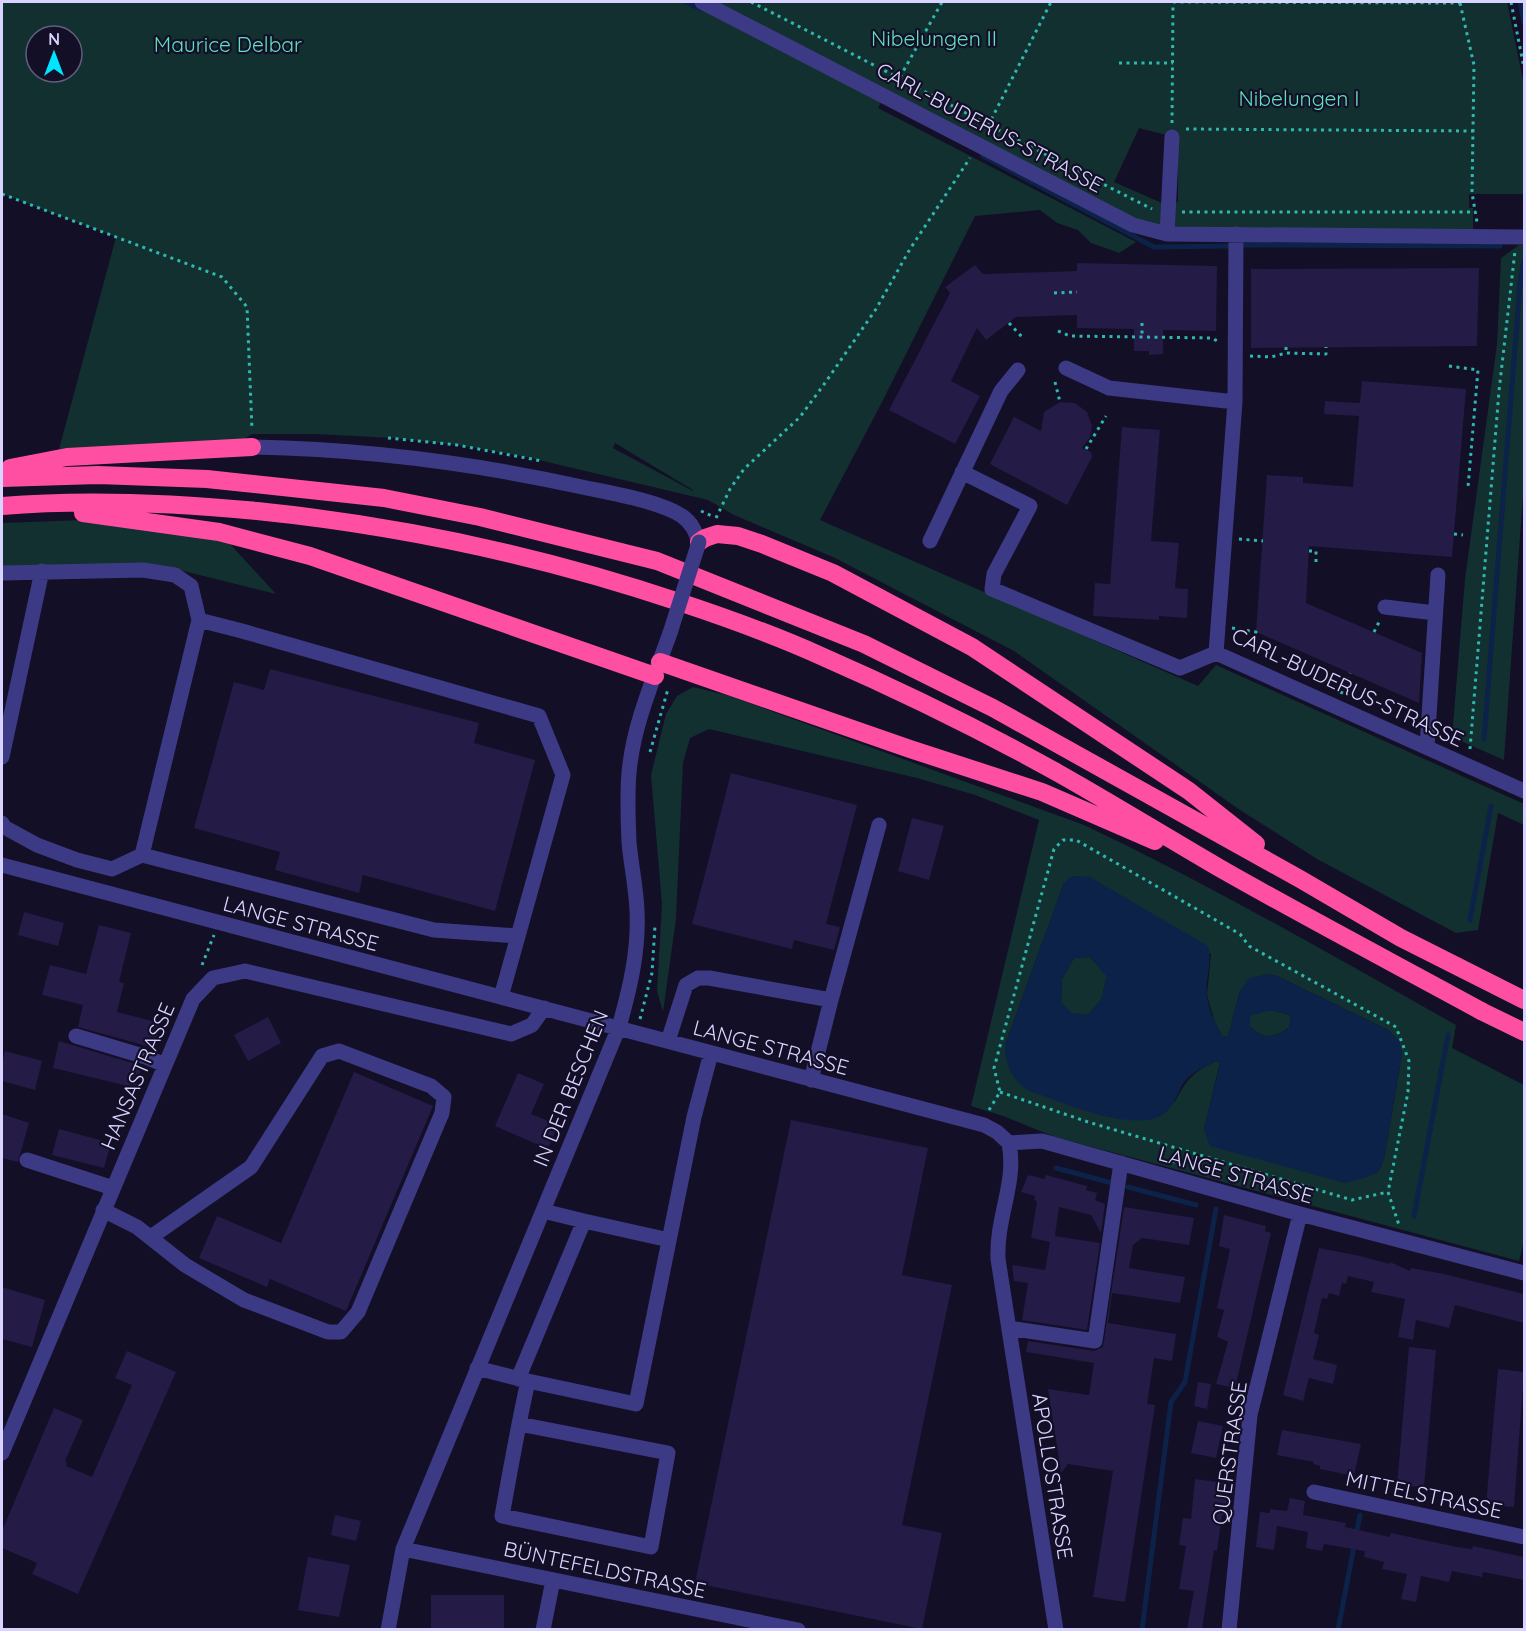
<svg xmlns="http://www.w3.org/2000/svg" width="1526" height="1631" font-family="Quicksand,sans-serif">
<style>
.green{fill:#12302f;fill-rule:evenodd}
.water{fill:#0c2248;fill-rule:evenodd}
.lines{fill:none;stroke-linecap:round;stroke-linejoin:round}
.stream{stroke:#0c2248;stroke-width:5}
.building{fill:#241b47}
.path{stroke:#2fb8b0;stroke-width:3;stroke-dasharray:3 4.5;stroke-linecap:butt}
.minor{stroke:#3d3a85;stroke-width:15}
.highway{stroke:#ff4fa3;stroke-width:18}
.minor-bridge{stroke:#3d3a85;stroke-width:15}
.labels{text-anchor:middle;dominant-baseline:central;stroke-width:4.5;stroke-linejoin:round;paint-order:stroke}
.park-label{font-size:21px;fill:#5fe0c0;stroke:#130f26}
.street-label{font-size:21px;fill:#d9d4ff;stroke:#130f26}
</style>
<rect width="100%" height="100%" fill="#130f26"/>
<path class="green" d="M2,2H1507L1524,85V194H1469V208H1473V235L1148,231L885,96L878,108L1136,242L1119,253L1091,243L1078,230L1057,223L1040,210L975,216L880,406L820,520L1198,686L1216,665L1524,804V825L1498,813L1478,930L1456,933L1317,859L1240,810L1014,651L833,557L734,515L708,500L522,456L457,445L393,438L315,434H252L241,441L58,453L116,237L2,194ZM36,36H72V72H36ZM1139,128L1178,138V202L1162,203L1114,182ZM615,443L693,490V491L613,448Z
M1519,245H1524V481L1504,760L1452,737L1465,579L1497,344L1501,258Z
M110,519L219,532L276,594L171,568H2V523Z
M693,687L730,696L1084,825C1211,885 1333,956 1456,1025L1452,1048L1524,1085V1241L1519,1261L1055,1137L1003,1116L971,1106L1039,820L975,795L917,778L709,729L690,738L683,763L676,919L663,1012L657,991L662,904L651,775L666,714L677,696ZM1079,876L1211,954L1207,995L1215,1023L1222,1036L1228,1037L1240,991L1266,974L1277,976L1388,1030L1399,1041L1402,1054L1384,1159L1378,1172L1204,1129L1220,1063L1216,1061C1194,1071 1185,1081 1175,1102L1005,1045L1064,883L1072,877Z
M1090,957L1107,976L1101,1000L1088,1015L1072,1014L1061,1003L1062,979L1074,958Z
M1270,1010L1291,1015L1289,1028C1271,1038 1267,1040 1250,1027V1015Z"/>
<path class="water" d="M1079,876L1090,877L1208,946C1213,962 1205,978 1207,995C1208,1008 1215,1024 1222,1036L1228,1037L1240,991L1249,978L1266,974L1277,976L1388,1030L1399,1041L1402,1054L1384,1159L1378,1172L1368,1177L1345,1183L1210,1146L1204,1129L1220,1064L1216,1061C1206,1065 1192,1073 1185,1081C1177,1092 1175,1108 1162,1115C1136,1131 1074,1108 1047,1097C1039,1094 1028,1092 1022,1086C1009,1075 1005,1061 1005,1045L1064,883L1071,877ZM1090,957L1107,976L1101,1000L1088,1015L1072,1013L1061,1003L1062,979L1074,958ZM1270,1010L1291,1015L1289,1028C1272,1038 1267,1040 1250,1027V1016Z"/>
<g class="lines">
<path class="stream" d="M686,2L701,9
M1520,2L1524,22
M983,156L1154,247L1229,246
M1244,245L1500,246
M1484,739L1520,284L1524,261
M1470,920L1491,806
M1056,1168L1112,1183
M1128,1187L1196,1205
M1414,1216L1448,1035
M1142,1630L1171,1402L1185,1382L1216,1209
M1338,1630L1360,1515"/>
</g>
<path class="building" d="M1077,263L1217,266L1216,331L1163,330V354L1149,355V351H1134V329L1077,328V315L1016,317L986,340L977,328L951,381L980,396L955,444L889,410L950,293L945,287L975,265L983,274L1077,271Z
M1479,268L1477,346L1251,348V269Z
M1362,381L1466,389L1452,557L1309,546L1306,603L1422,653L1419,703L1256,632L1267,475L1303,477V483L1353,487L1359,416L1324,414L1325,401L1360,403Z
M1060,402L1075,403L1087,412L1092,426L1090,437L1082,448L1091,452L1092,457L1067,505L990,464L1014,417L1041,431L1044,412Z
M1122,427L1160,430L1151,541L1179,543L1175,588L1188,589L1187,618L1159,616V620L1093,616L1095,583L1110,584Z
M270,669L479,723L474,743L535,760L495,911L363,875L359,893L275,870L280,852L194,828L234,682L264,690Z
M731,773L857,805L826,924L840,927L834,950L794,940L792,949L692,924Z
M912,818L944,826L929,880L898,871Z
M24,912L64,923L58,946L18,935Z
M99,925L131,933L119,982L124,983L117,1012L160,1023L154,1048L78,1027L83,1005L42,995L50,965L86,974Z
M268,1017L281,1043L248,1061L234,1035Z
M59,1041L142,1066L136,1088L53,1068Z
M5,1051L42,1061L35,1090L2,1081V1063Z
M354,1072L433,1106L346,1311L270,1279L267,1287L199,1258L217,1216L281,1243Z
M518,1073L544,1084L531,1114L558,1125L548,1149L495,1126Z
M2,1114L29,1123L18,1162L2,1158Z
M791,1120L928,1148L902,1275L952,1285L902,1525L942,1533L922,1629L695,1583Z
M59,1129L111,1143L104,1168L52,1155Z
M1028,1175L1045,1179L1046,1175L1087,1186L1086,1190L1097,1193L1095,1200L1105,1204L1101,1233L1091,1215L1059,1207L1055,1236L1100,1243L1087,1330L1022,1320L1028,1283L1014,1281L1012,1265L1045,1270L1050,1242L1031,1238L1037,1201L1034,1200L1035,1196L1021,1192Z
M1124,1207L1194,1218L1189,1245L1142,1238L1133,1245L1129,1268L1185,1277L1180,1303L1112,1293L1108,1323L1176,1334L1172,1361L1154,1358L1147,1404L1155,1405L1125,1602L1093,1597L1113,1471L1068,1464L1061,1473L1048,1389L1089,1395L1094,1363L1026,1352L1028,1341L1094,1351L1103,1347Z
M1224,1215L1266,1226L1265,1231L1271,1233L1235,1388L1216,1384L1228,1342L1217,1337L1224,1310L1217,1308L1230,1249L1219,1246Z
M1319,1248L1360,1256L1390,1264V1262L1410,1271L1411,1268L1444,1274L1524,1294V1323L1455,1305L1449,1328L1416,1320L1413,1340L1398,1337L1405,1299L1371,1292L1374,1282L1348,1276L1346,1284L1342,1283L1339,1296L1329,1293L1327,1299L1322,1298L1314,1333L1319,1335L1313,1359L1337,1365L1333,1384L1309,1378L1303,1401L1283,1395Z
M2,1287L45,1300L32,1347L2,1339Z
M1409,1347L1436,1350L1424,1487L1397,1485Z
M127,1351L176,1372L78,1594L32,1574L37,1563L2,1548V1531L54,1408L83,1420L65,1461L67,1462L66,1466L92,1477L132,1385L115,1378Z
M1498,1369L1524,1372L1514,1507L1486,1505Z
M1198,1382L1211,1384L1207,1409L1194,1406Z
M1198,1421L1223,1426L1216,1458L1191,1453Z
M1282,1430L1361,1444L1354,1476L1320,1469V1466L1313,1464L1314,1462L1277,1455Z
M1195,1479L1226,1483L1224,1499H1229L1227,1515H1222L1217,1551L1214,1550L1202,1629H1187L1194,1591L1179,1589L1186,1546L1179,1545L1183,1518L1191,1519Z
M1290,1498L1305,1501L1303,1515L1346,1523L1345,1527L1390,1537L1391,1533L1457,1547L1472,1549L1473,1546L1524,1557V1580L1483,1572L1482,1577L1452,1571L1449,1582L1421,1576L1416,1602L1401,1599L1407,1574L1382,1569L1384,1562L1364,1557L1365,1551L1324,1544L1322,1551L1306,1548L1308,1532L1277,1526L1274,1550L1256,1547L1260,1512L1270,1513V1509L1287,1511Z
M335,1515L361,1521L356,1541L331,1535Z
M308,1557L350,1565L339,1617L298,1610Z
M431,1595H504V1629H431Z"/>
<g class="lines">
<path class="path" d="M751,2C885,70 1018,141 1152,209
M1173,2L1460,3
M1511,2L1524,68
M1460,3L1474,65L1472,193L1477,222
M1119,63H1173
M900,77L942,2
M1172,123L1173,2
M988,126L1051,2
M1186,129L1474,131
M2,194L222,277L247,307L252,430
M1182,212H1476
M1054,293L1077,292
M1009,323L1024,339
M1142,323V337
M1058,331L1070,336L1212,338L1219,342
M1286,347V353
M1250,356L1271,357L1286,353L1326,354V347
M1449,366L1478,370L1468,487
M1055,382L1060,402
M388,438L457,445L542,461
M1086,449L1106,416
M701,511L714,517
M716,518L730,489L744,469L800,417L825,383L876,309L910,249L970,158
M1454,534L1463,535
M1239,539L1263,541
M1309,551H1316V562
M1232,628L1256,632L1249,650
M1374,632L1380,620
M1341,694L1350,673
M1470,749L1499,391L1515,251
M650,752L668,689
M202,965L214,935
M640,1019L652,973L655,926
M1000,1092L1088,1122L1352,1200L1388,1192
M989,1110L1000,1092L994,1068L1054,849L1063,840H1076L1240,934L1249,946L1396,1027L1409,1061L1408,1092L1388,1192L1399,1225
M1173,1163L1181,1148"/>
<path class="minor" d="M702,2L1133,225L1167,234L1524,237
M1167,234L1172,137
M1236,234L1235,402L1216,653L1524,791
M1066,368L1109,388L1235,402
M252,447C364,449 473,463 582,487C610,493 659,501 682,516C692,523 695,531 699,542
M962,472L1030,506L994,574L992,589L1180,668L1216,653
M930,541L1001,391L1018,370
M2,573L143,570L175,575L191,586L199,620
M1385,607L1435,613
M1427,747L1438,575
M2,757L42,571
M2,823L4,827L37,845L77,860L112,869L142,855
M2,865L984,1125L997,1132L1009,1143L1042,1141L1300,1214L1524,1273
M501,997L563,775L539,716L242,631L199,620L142,855L434,930L518,936
M831,1000L879,825
M76,1036L146,1057L165,1065
M668,1041L686,985L698,978H709L831,1000L811,1080
M1009,1143C1017,1183 996,1217 998,1259L1056,1630
M27,1160L113,1188
M103,1210L137,1227L185,1265L244,1300L328,1332H341L358,1312L442,1113L444,1097L431,1086L339,1051L322,1056L251,1167L151,1237
M543,1211L584,1221
M1009,1328L1095,1341L1121,1163
M477,1368L528,1381L636,1404L694,1117L711,1053
M518,1379L584,1221L669,1240
M519,1424L668,1453L651,1547L502,1516C510,1471 518,1426 528,1381
M2,1453L193,999L213,978L245,971L511,1034L532,1025L544,1008
M1314,1492L1524,1537
M403,1549L798,1630
M388,1630L403,1549L619,1027C630,988 639,951 637,910C636,887 631,865 629,842C628,819 627,796 629,773C633,725 654,678 670,633
M543,1630L553,1580
M1229,1630L1250,1415L1300,1214"/>
<path class="highway" d="M10,468L67,457L252,447
M2,478L98,475L207,479L384,498L480,517L657,561L864,644L993,708L1300,879L1401,938L1524,1000
M2,506C86,499 173,503 257,511C404,526 539,555 679,602C727,618 775,635 821,656C901,691 981,730 1058,773C1113,804 1168,838 1223,870C1309,919 1397,965 1483,1012L1524,1032
M83,513L219,532L310,556L655,676
M699,542L705,538L717,534L738,536L762,544L833,573L972,647L1189,791L1256,844
M660,662L910,749L1042,792L1155,841"/>
<path class="minor-bridge" d="M670,633L699,542"/>
</g>
<g class="labels">
<g class="park-label">
<text x="934" y="38">Nibelungen II</text>
<text x="228" y="44">Maurice Delbar</text>
<text x="1299" y="98">Nibelungen I</text>
</g>
<g class="street-label">
<text transform="translate(990 127) rotate(28)">CARL-BUDERUS-STRASSE</text>
<text transform="translate(1348 687) rotate(25)">CARL-BUDERUS-STRASSE</text>
<text transform="translate(301 923) rotate(15)">LANGE STRASSE</text>
<text transform="translate(771 1047) rotate(15)">LANGE STRASSE</text>
<text transform="translate(137 1076) rotate(-67)">HANSASTRASSE</text>
<text transform="translate(570 1088) rotate(-68)">IN DER BESCHEN</text>
<text transform="translate(1236 1174) rotate(16)">LANGE STRASSE</text>
<text transform="translate(1229 1453) rotate(-82)">QUERSTRASSE</text>
<text transform="translate(1053 1476) rotate(81)">APOLLOSTRASSE</text>
<text transform="translate(1424 1494) rotate(12)">MITTELSTRASSE</text>
<text transform="translate(605 1569) rotate(12)">BÜNTEFELDSTRASSE</text>
</g>
</g>
<rect width="1526" height="1631" fill="none" stroke="#d9d4ff" stroke-width="6"/>
<g transform="translate(54 54)"><circle r="28" fill="#130f26" stroke="#625e7d" stroke-width="1.5"/>
<path d="M0-4.5L10 22L0 15L-10 22Z" fill="#00e5ff"/>
<text y="-9" font-size="16" font-weight="bold" text-anchor="middle" fill="#d9d4ff">N</text>
</g>
</svg>
